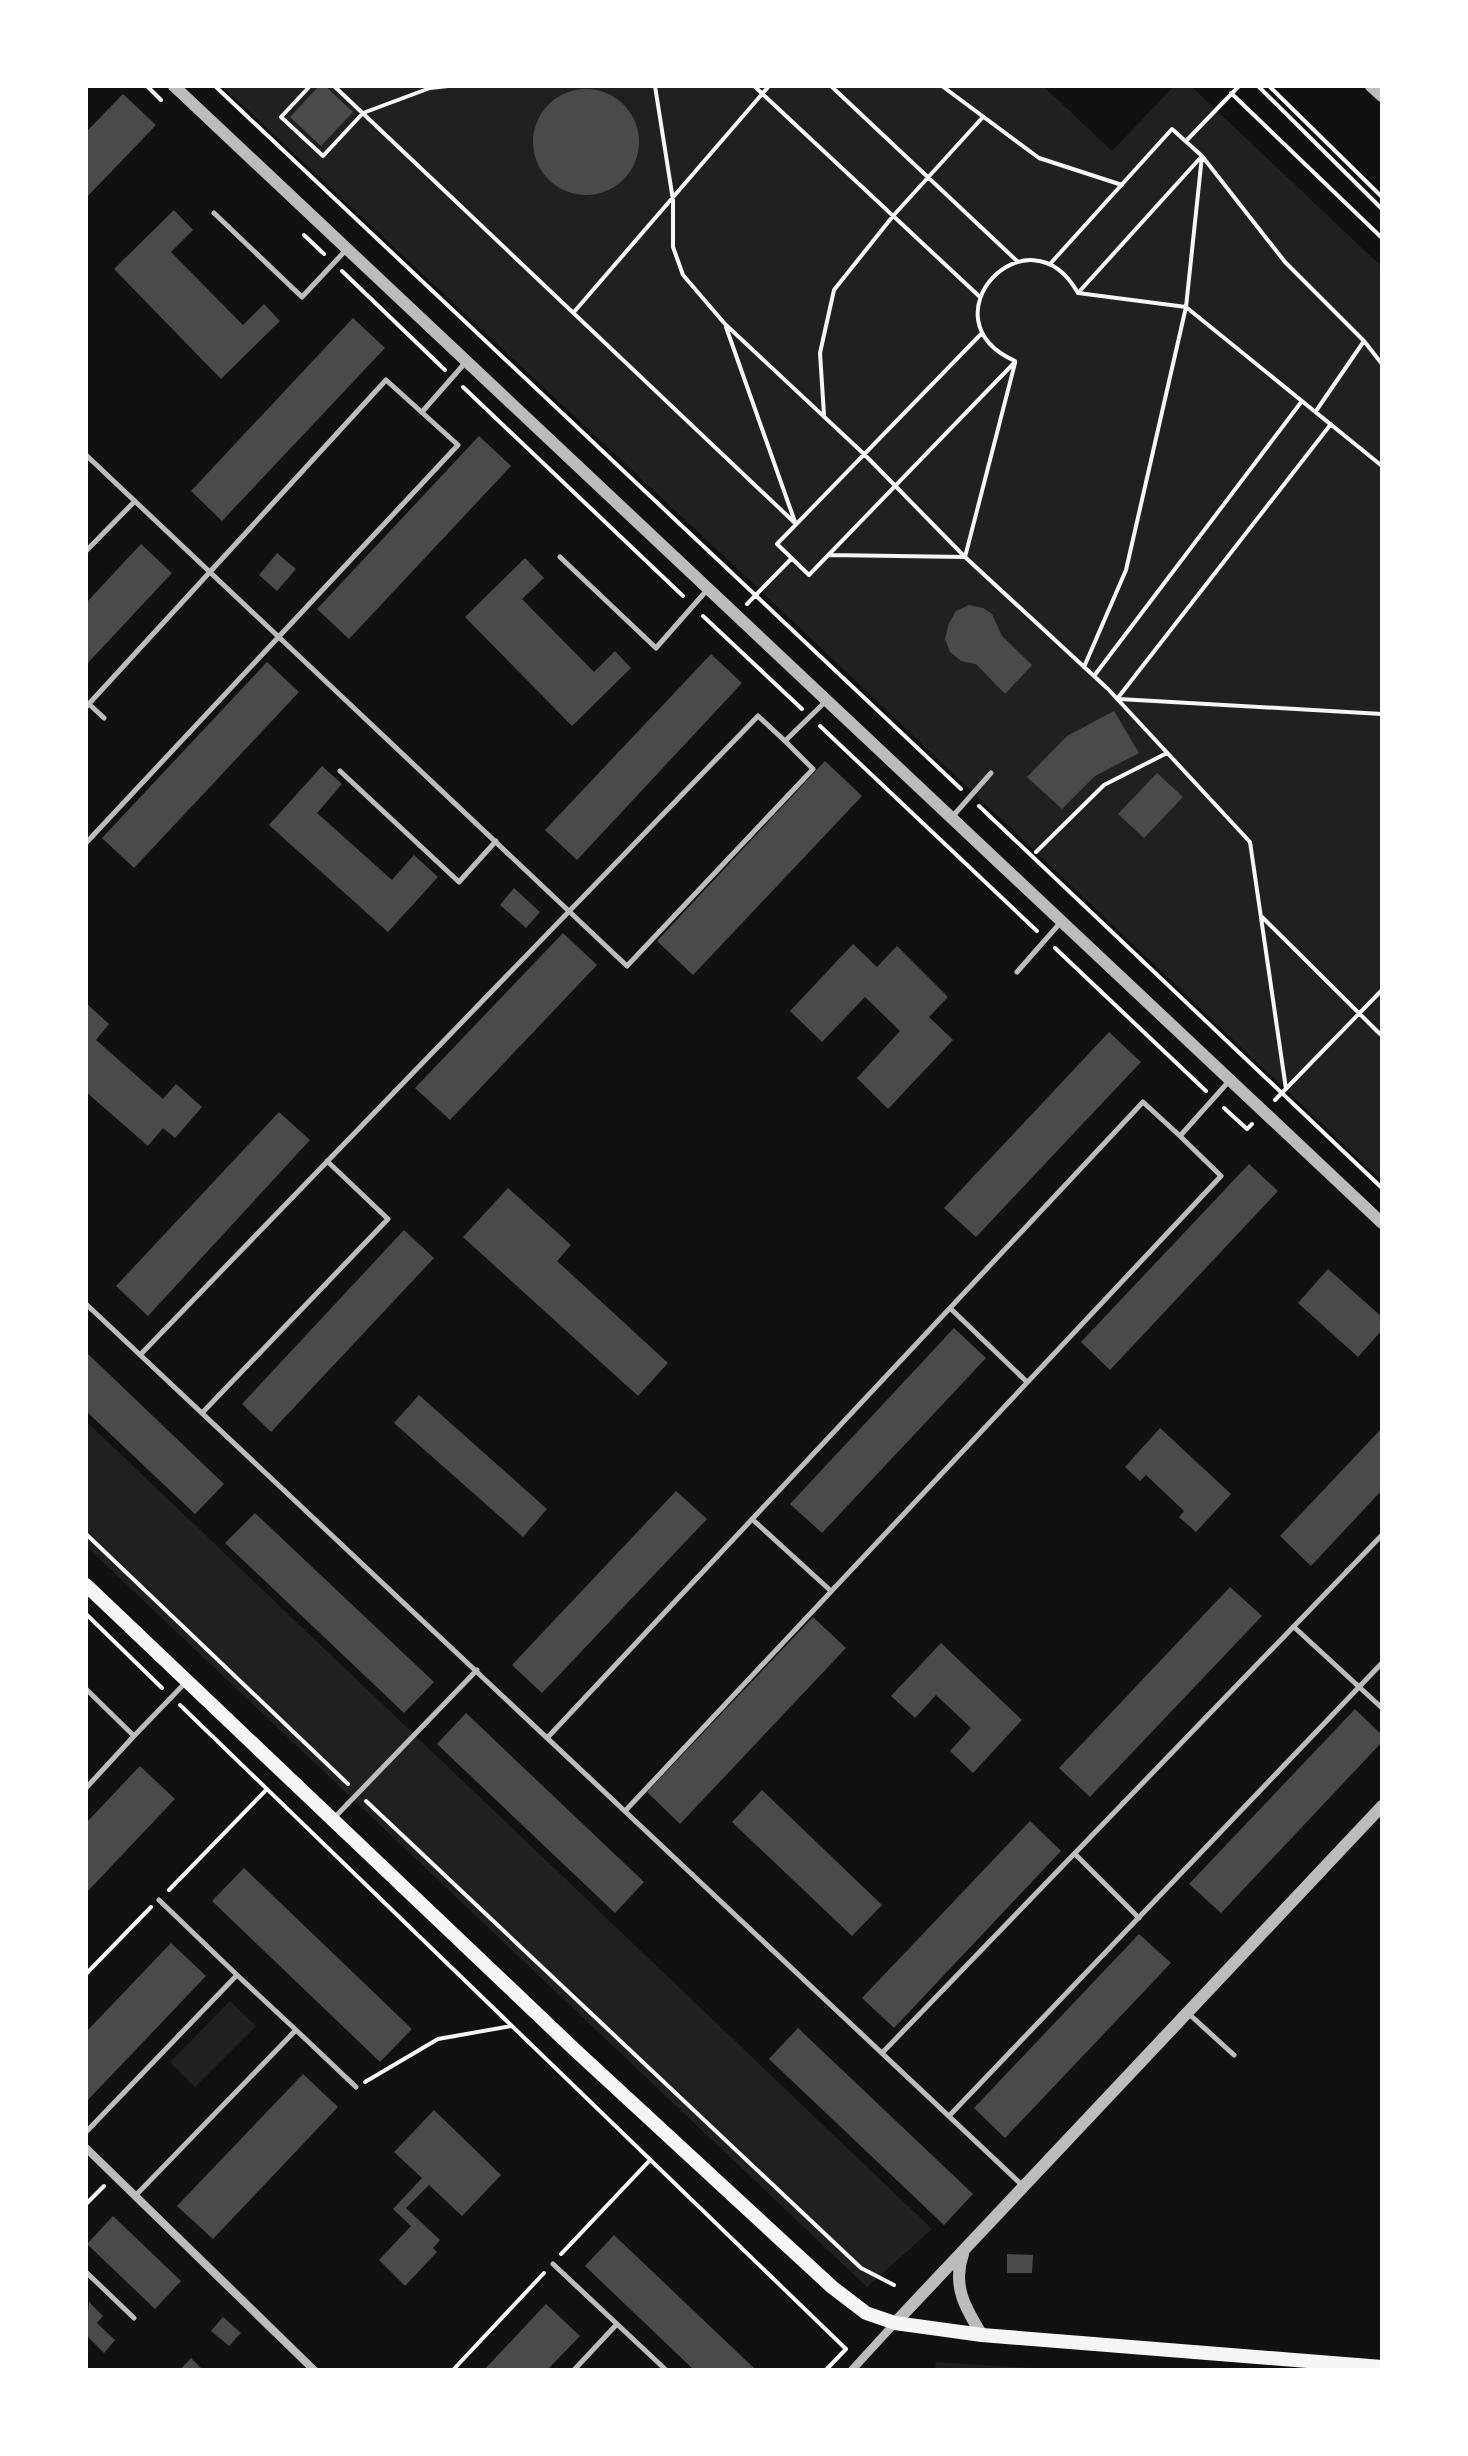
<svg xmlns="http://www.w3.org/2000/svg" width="1468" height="2456" font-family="'DM Sans',sans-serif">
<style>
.green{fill:#202020}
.building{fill:#4a4a4a}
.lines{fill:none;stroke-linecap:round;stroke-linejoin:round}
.path{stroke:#f5f5f5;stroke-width:4}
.service{stroke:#bcbcbc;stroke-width:5}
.minor{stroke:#bcbcbc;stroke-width:8}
.tertiary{stroke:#bcbcbc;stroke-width:12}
.secondary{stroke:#f5f5f5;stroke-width:14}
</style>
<rect width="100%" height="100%" fill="#111"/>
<path class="green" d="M222,86H1043L1112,151L1174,86H1191L1215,109L1382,267V1181L760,590Z
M86,1421L932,2229L867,2287L86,1546Z
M230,2001L256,2026L195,2087L170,2062Z
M936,2362L1063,2370H935Z"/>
<path class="building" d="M319,86H325L353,112L321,146L290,117Z
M533 142a53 53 0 1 1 106 0a53 53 0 1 1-106 0Z
M123,94L156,125L86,198V132Z
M174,210L193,230L171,252L243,325L264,304L280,321L221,379L114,269Z
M353,318L385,348L222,521L191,491Z
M479,436L511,466L349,639L317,609Z
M141,544L172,573L86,665V603Z
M277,553L296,569L277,591L259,575Z
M525,558L544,578L522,599L594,672L615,651L631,668L572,726L465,617Z
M969,605L983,608L992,614L1002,636L1032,665L1005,694L976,664L961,661L950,652L945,639L949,623L956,611Z
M711,654L742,683L577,860L545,830Z
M267,662L299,692L134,868L102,838Z
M1114,711L1139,753L1095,776L1062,809L1027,777L1067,736Z
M825,761L862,796L693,975L657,941Z
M322,766L342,784L317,813L392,880L414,855L438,877L388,932L269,825Z
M1157,773L1183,797L1144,838L1118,814Z
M514,888L540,912L526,928L500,905Z
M563,933L597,965L450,1120L415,1088Z
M853,944L877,967L897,946L948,997L929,1017L953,1040L888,1109L857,1078L900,1031L865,997L822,1042L790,1011Z
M86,1003L109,1024L96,1040L163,1099L176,1084L202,1107L175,1138L163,1128L148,1146L86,1092Z
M1109,1032L1141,1062L976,1237L944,1208Z
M279,1112L310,1140L148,1316L116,1286Z
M1249,1164L1278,1191L1110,1370L1081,1342Z
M508,1188L571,1245L557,1261L668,1363L638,1396L463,1237Z
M404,1230L434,1258L271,1432L242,1404Z
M1328,1269L1382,1317V1330L1358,1357L1298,1303Z
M954,1328L986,1358L822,1533L790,1504Z
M86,1352L224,1484L195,1514L86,1411Z
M419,1395L547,1509L523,1537L394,1423Z
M1160,1428L1231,1494L1196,1532L1179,1517L1184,1511L1146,1475L1140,1481L1125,1467Z
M1382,1428V1490L1311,1566L1280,1536Z
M676,1491L707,1519L542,1693L512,1665Z
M255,1513L434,1682L404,1713L225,1543Z
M1230,1587L1262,1616L1090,1797L1059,1768Z
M813,1617L846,1648L680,1824L647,1792Z
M941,1643L1022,1720L973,1773L950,1751L971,1728L936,1695L915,1718L891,1696Z
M1355,1709L1382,1735V1742L1221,1913L1189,1884Z
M466,1713L644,1882L615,1913L437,1744Z
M140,1766L175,1799L86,1893V1823Z
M762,1790L882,1905L852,1936L732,1822Z
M1030,1821L1061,1851L894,2028L862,1998Z
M244,1868L412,2029L380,2062L212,1901Z
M1139,1934L1171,1963L1005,2138L974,2108Z
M171,1943L206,1976L86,2102V2032Z
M798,2028L973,2194L944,2225L769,2059Z
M303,2074L338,2107L213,2239L177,2206Z
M434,2110L501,2175L462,2216L429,2185L406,2208L440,2240L433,2248L437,2252L405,2286L379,2260L411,2226L393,2209L422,2178L394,2152Z
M113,2216L181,2281L155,2309L87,2244Z
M614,2235L756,2370H694L585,2266Z
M1007,2254L1033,2255L1032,2273H1007Z
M89,2302L103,2316L97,2323L115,2340L104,2353L86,2335Z
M546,2304L580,2336L547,2370H484Z
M223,2317L241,2333L229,2346L211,2331Z
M191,2358L203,2370H180Z"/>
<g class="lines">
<path class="path" d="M147,86L161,100
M215,86L961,789
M310,86L281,117L323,156L363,113L430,88L448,86
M334,86L796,524
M655,86L673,200V247L683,275L725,324L865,455L965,557L1108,689L1250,842L1286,1089
M754,86L980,297
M831,86L1017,261
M942,86L1039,158L1122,185
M1258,86L1382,209
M1269,86L1382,197
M1231,93L1382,238
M1186,141L1239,86
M1202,156L1285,262L1364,341L1382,364
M304,235L324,254
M1050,264L1172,129L1202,156L1078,293
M342,271L445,370
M1078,293L1186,307L1382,466
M574,312L769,86
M726,327L795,522
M982,333L777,544L809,575L1015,362
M1015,361C921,319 1028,204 1078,293
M463,387L683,596
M1316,411L1364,341
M824,415L820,353L834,290L893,216L982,118
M829,555L965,557L1015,363
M747,604L791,559
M703,616L802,709
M1084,667L1126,570L1186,307L1202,156
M1094,676L1302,401
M1117,699L1331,424
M1119,699L1382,714
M820,726L1037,931
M979,806L1382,1188
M1036,852L1104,785L1167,753
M1262,917L1380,1034L1382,1032
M1055,948L1206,1091
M1275,1100L1382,990
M1224,1108L1247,1129L1252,1124
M86,1534L348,1784
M86,1614L162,1688
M180,1705L846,2349L826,2370
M366,1801L861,2268L894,2285
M169,1890L267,1789
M86,1974L151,1907
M365,2082L438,2039L511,2026
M86,2204L104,2186
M561,2254L650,2160
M453,2370L544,2273"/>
<path class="service" d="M214,213L302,297L346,250
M422,412L465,363
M86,455L627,966L813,769L785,741
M86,551L135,501
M560,557L656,648L707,590
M89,704L104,718
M86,707L386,380L458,445L86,843
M340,771L459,882L496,841
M952,817L991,773
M1017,972L1061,922
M86,1304L1022,2185
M950,1308L1027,1382
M140,1355L758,716L785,741L826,701
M202,1413L388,1219L327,1161
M752,1519L831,1591
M1294,1627L1382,1708
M86,1689L134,1736L187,1681
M548,1737L1143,1102L1180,1136L1230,1080
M86,1788L134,1736
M626,1810L1221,1176L1180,1136
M333,1819L477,1670
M1075,1854L1139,1918
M159,1900L237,1975
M1189,2014L1234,2055
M296,2030L356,2087
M883,2052L1382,1535
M950,2115L1382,1663
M86,2132L237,1975L296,2030L136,2195
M553,2264L666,2370
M86,2272L134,2318
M574,2370L617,2324"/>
<path class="minor" d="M86,2148L314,2370
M852,2370L895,2323"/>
<path class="tertiary" d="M174,86L1382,1223
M1371,86L1382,96
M963,2254C952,2285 965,2308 982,2335
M895,2323L1382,1806"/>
<path class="secondary" d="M86,1585L574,2049L832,2287L866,2313L895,2323L982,2335L1382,2367"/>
</g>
<rect width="1468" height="2456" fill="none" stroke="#ffffff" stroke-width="176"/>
</svg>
